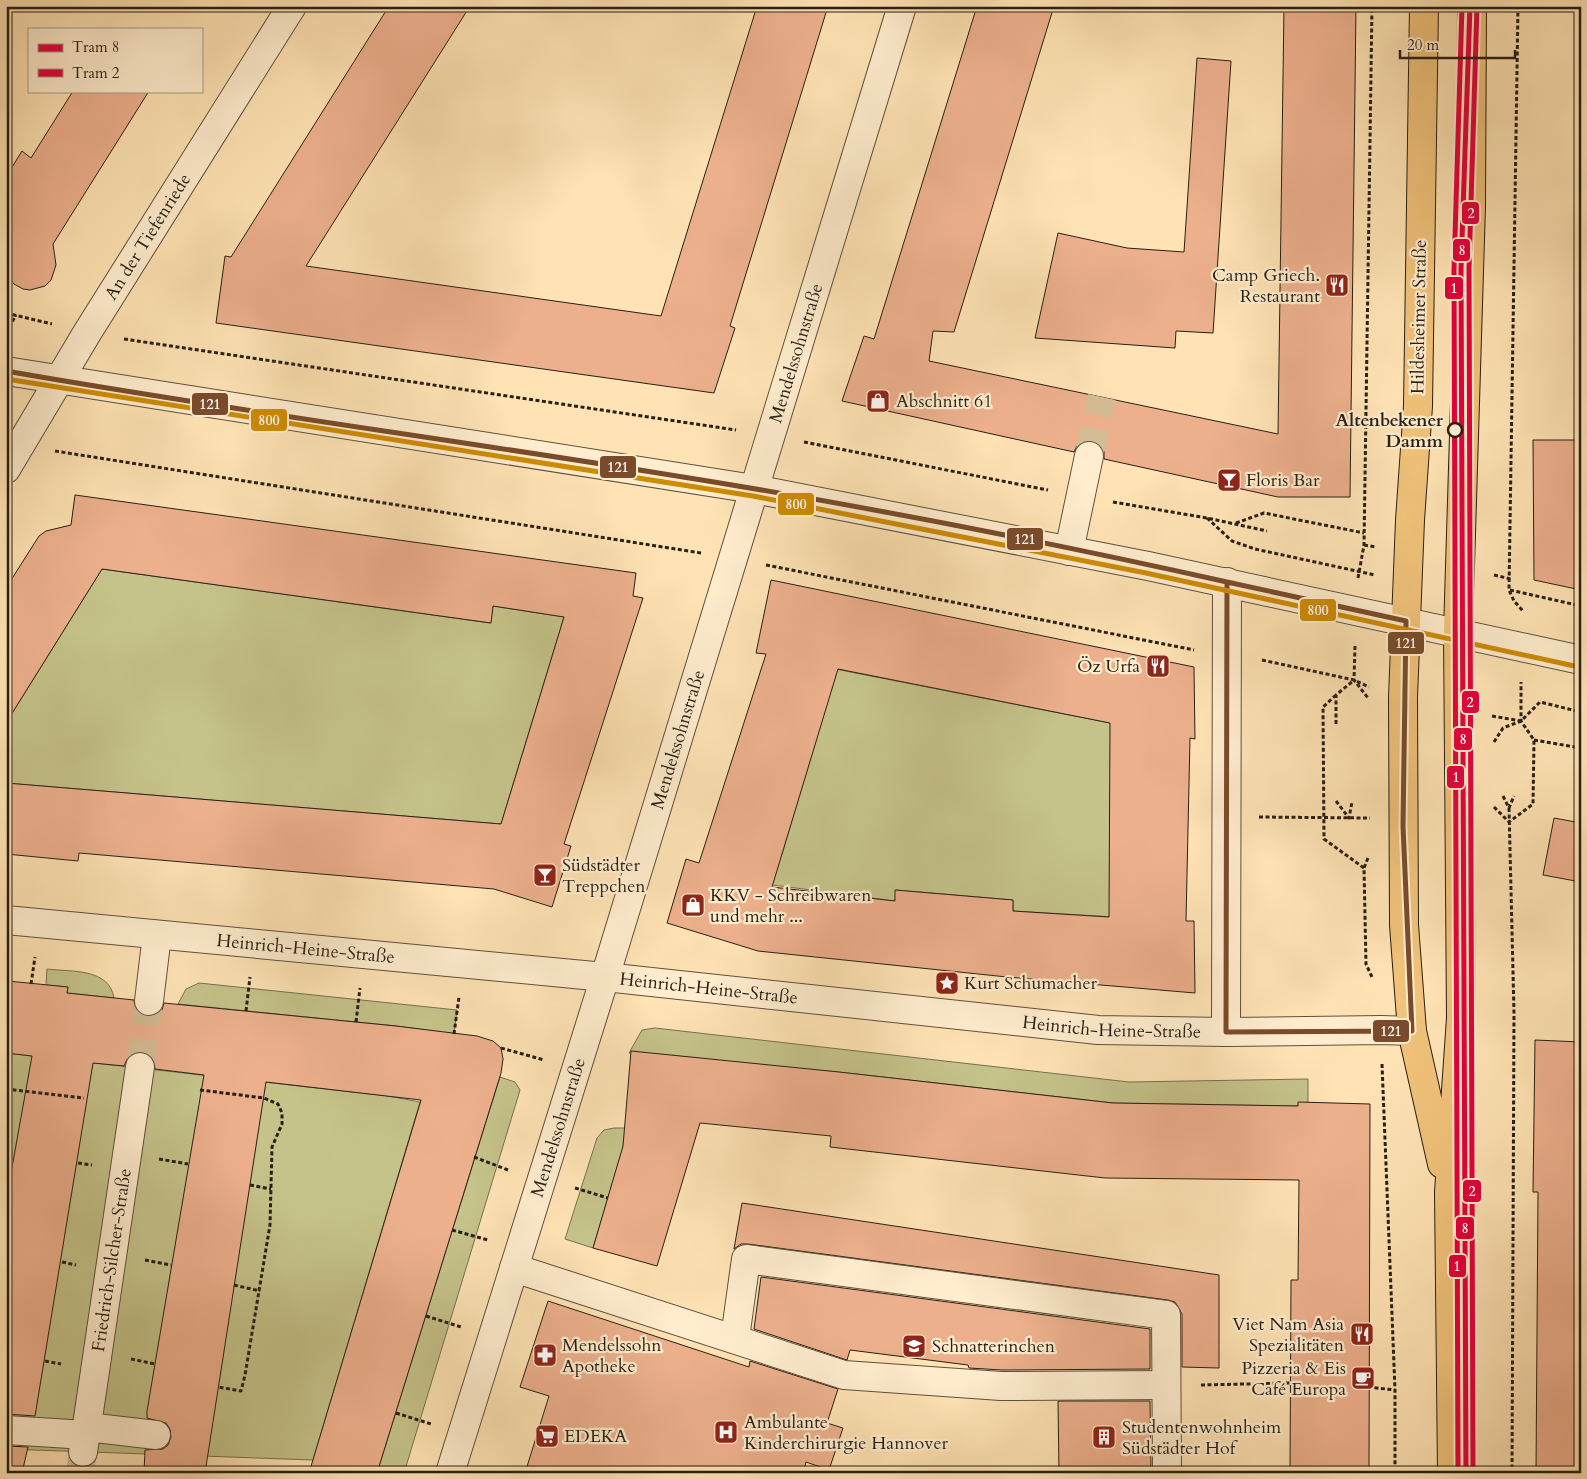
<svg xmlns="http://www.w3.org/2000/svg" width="1587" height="1479" font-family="Cardo,serif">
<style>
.green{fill:#c5c38a;stroke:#767150}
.building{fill:#edb08d;stroke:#281f15;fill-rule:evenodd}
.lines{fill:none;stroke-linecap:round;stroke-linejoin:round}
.minor-tunnel{stroke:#d4bc94;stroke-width:28;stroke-dasharray:28 14;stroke-linecap:butt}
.minor-casing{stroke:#5e503d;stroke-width:30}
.major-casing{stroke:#281f15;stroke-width:30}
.path{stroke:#281f15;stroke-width:3;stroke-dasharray:4 2.5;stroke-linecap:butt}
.minor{stroke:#ffedce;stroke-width:28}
.major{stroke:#f0c27a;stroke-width:28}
.bus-1-casing{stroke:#ffedce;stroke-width:9}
.bus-2-casing{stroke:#ffedce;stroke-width:9}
.bus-1{stroke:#7a4b2a;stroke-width:5}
.bus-2{stroke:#ce8b04;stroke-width:5}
.tram-1-casing{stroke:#ffedce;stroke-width:9}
.tram-2-casing{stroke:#ffedce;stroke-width:9}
.tram-3-casing{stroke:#ffedce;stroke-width:9}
.tram-1{stroke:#e4003a;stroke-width:5}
.tram-2{stroke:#e4003a;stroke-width:5}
.tram-3{stroke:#e4003a;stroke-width:5}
.stop-dot{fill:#ffedce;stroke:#281f15;stroke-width:2.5}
.labels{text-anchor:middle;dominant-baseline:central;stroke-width:4.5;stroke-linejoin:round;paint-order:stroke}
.street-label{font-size:18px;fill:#281f15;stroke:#ffedce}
.poi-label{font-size:18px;fill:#281f15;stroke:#ffedce;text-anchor:start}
.stop-label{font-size:18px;font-weight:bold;fill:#281f15;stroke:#ffedce;text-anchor:end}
.line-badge{stroke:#ffedce;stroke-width:2}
.badge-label{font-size:14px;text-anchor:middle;font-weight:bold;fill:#fff}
</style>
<rect width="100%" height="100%" fill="#ffe3b4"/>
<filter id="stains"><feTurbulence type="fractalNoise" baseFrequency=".004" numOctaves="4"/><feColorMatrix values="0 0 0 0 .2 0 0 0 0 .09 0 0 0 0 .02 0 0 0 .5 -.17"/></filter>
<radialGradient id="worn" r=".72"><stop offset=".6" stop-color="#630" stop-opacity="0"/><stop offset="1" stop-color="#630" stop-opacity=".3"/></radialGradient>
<path class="green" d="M102,569L490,623L493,606L564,617L501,824L6,783V723Z
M830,668L1131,727L1130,918L1013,911V900L896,890L895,901L765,884L782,854L801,789Z
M47,969C72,972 109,968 114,998L67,993L68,987L46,985Z
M199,983L457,1010L454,1034L396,1026L178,1004L186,989Z
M655,1028L1129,1082L1308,1079V1102L1298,1106L1113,1103L838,1072L629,1053L642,1030Z
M6,1053L388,1096L420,1102L313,1460L6,1449Z
M500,1077L515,1082L520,1090L404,1473H377Z
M614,1128H629L593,1248L565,1239L597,1138L604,1130Z"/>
<path class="building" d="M389,6H470L306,266L661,316L757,6H828L730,326L735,328L714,393L216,323L225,256L231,257Z
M977,6H1054L954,332L933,331L929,361L1278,434L1284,6H1356L1350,497H1278L1104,459V451L1099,444L1093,441H1084L1077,446L1074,452L842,401L864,336L874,339Z
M1197,58L1231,61L1213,333L1176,331L1175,348L1035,338L1058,233L1127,248L1184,252Z
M73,91H149L53,244L56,265L51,280L45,286L30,290L23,289L14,284L6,275V177L22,151L31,158Z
M1533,440H1581V590L1534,580Z
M75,495L636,573L633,596L643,598L564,844L571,846L552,907L494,889L79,853L78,861L6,854V783L501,824L564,617L493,606L491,623L102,569L6,723V588L39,536L46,531L71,525Z
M771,580L1194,667L1195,739L1190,738L1186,921H1194L1195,993L1007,977L758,951L667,923L686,859L699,863L766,654L756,653ZM838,669L1110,723L1109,917L1013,911V900L895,890V901L772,887Z
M1554,818L1581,823V882L1543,875Z
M8,981L68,987L67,993L134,1000L135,1008L139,1013L147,1016L156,1015L162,1010L164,1003L396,1026L477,1036L493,1041L501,1048L503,1059L501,1073L377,1473H309L421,1100L266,1082L205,1473H144L145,1450L163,1449L168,1445L171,1437L170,1429L166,1423L147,1418V1411L204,1075L155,1069L154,1061L150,1055L143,1052H135L128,1057L124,1066L93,1063L35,1416L6,1414V1201L32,1056L6,1053Z
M1535,1040L1581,1042V1473H1536L1538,1192H1533Z
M631,1051L839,1072L1113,1103L1298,1106V1102L1370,1104L1369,1473H1290L1291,1280H1298L1299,1180L1105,1178L830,1147L831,1136L700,1123L657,1266L593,1248L623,1146Z
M742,1203L1219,1275V1368L1182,1367V1314L1175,1302L1168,1300L748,1244H741L734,1249Z
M761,1277L1150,1329V1369L1002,1370L969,1368L968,1365L850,1350L847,1360L754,1329Z
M548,1301L749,1367L750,1361L838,1389L827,1423L843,1428L829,1470L806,1462L803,1473H525L549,1396L520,1387Z
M1058,1401H1150L1151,1473H1059Z
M6,1446L28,1447L22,1473H6Z"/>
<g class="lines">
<path class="minor-tunnel" d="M1089,456L1102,397
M140,1067L149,1001
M80,1473L83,1452"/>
<g class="minor-casing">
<g id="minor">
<path d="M6,371L754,489L1148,566L1581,660"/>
<path id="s1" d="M6,469L87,333L292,6"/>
<path d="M1069,551L1089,456"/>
<path id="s2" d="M6,920L605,977L1098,1030L1226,1032L1381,1030L1412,1031"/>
<path d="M149,1001L157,935"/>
<path d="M1226,1032L1227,582"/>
<path d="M514,1268L844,1375L1001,1386L1165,1385"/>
<path d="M735,1338L746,1259L1166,1315L1167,1473"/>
<path d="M87,1427L156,1435"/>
<path d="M6,1430L86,1435"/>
<path id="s3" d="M83,1452L140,1067"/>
<path id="s4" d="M450,1473L605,977L902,6"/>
</g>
</g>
<g class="major-casing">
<path id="major" d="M1424,6L1418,406L1410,520L1403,697L1404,925L1412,1031L1442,1164
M1452,1473L1449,1192L1461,1018L1458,632L1471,206L1472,6"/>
</g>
<path class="path" d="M1518,6L1509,590L1514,601L1523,611
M6,313L52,324
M6,333L16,315
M124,339L736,430
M804,442L1048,490
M55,451L701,553
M1113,502L1207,518L1267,531
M1207,518L1232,541L1255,549L1375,575
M1236,523L1264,513L1364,533
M1364,545L1376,547
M766,565L1194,650
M1494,575L1511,579
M1358,578L1364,545L1372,6
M1510,590L1581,606
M1355,646L1354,680L1368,698
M1262,660L1354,680L1369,687
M1336,695L1323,707L1324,839L1364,868
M1492,716L1521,721
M1336,724V695L1353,681
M1534,740L1581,748
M1494,742L1503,728L1521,721L1540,702L1581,712
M1503,796L1509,808L1514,796
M1336,801L1349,818L1352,802
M1494,807L1509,822L1533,804L1534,740L1521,721V682
M1509,808L1514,1013L1512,1473
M1259,817L1370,818
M1368,858L1364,868L1366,964L1372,977
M31,984L35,957
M246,1011L250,977
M356,1022L360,988
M454,1034L459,997
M501,1048L544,1060
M1382,1064L1395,1390V1473
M6,1089L84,1098
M200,1090L264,1098L278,1104L282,1113V1124L272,1147L270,1225L245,1375L241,1391L218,1387
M474,1157L508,1170
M159,1159L188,1164
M78,1163L92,1165
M6,1167L12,1168
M250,1185L271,1189
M575,1188L608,1198
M452,1230L488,1240
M145,1260L171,1265
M62,1262L76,1265
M234,1285L260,1291
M426,1316L461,1327
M131,1359L155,1364
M45,1361L61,1364
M1201,1385L1290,1383
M1368,1387L1395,1390
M396,1413L431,1424"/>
<use href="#minor" class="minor"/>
<use href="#major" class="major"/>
<g class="bus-1-casing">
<path id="bus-1" d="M6,371C223,409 441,438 658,473C849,503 1039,540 1227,582
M1227,582L1406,621L1403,826L1412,1031L1226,1032Z"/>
</g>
<g class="bus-2-casing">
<path id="bus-2" d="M6,379L753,496L1146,573L1579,667"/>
</g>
<use href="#bus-1" class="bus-1"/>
<use href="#bus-2" class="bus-2"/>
<g class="tram-1-casing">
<path id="tram-1" d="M1466,1473L1461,269L1470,6"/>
</g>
<g class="tram-2-casing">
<path id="tram-2" d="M1473,1473L1469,269L1477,6"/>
</g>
<g class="tram-3-casing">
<path id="tram-3" d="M1458,1473L1454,269L1462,6"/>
</g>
<use href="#tram-1" class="tram-1"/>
<use href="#tram-2" class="tram-2"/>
<use href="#tram-3" class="tram-3"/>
</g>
<defs>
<g id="restaurant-square" transform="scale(1.25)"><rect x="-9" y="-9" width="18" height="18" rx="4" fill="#8f2418" stroke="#ffedce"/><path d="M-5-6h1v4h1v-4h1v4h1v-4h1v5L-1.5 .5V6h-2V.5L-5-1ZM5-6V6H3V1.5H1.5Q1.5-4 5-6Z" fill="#fff"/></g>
<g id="shop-square" transform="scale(1.25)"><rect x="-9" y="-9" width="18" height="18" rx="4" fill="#8f2418" stroke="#ffedce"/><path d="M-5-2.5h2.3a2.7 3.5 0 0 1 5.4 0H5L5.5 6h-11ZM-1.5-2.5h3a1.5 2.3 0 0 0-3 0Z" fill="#fff"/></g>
<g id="bar-square" transform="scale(1.25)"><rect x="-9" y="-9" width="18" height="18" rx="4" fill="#8f2418" stroke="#ffedce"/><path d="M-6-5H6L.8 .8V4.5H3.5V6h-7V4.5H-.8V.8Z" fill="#fff"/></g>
<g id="sight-square" transform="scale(1.25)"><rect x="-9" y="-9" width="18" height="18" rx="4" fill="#8f2418" stroke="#ffedce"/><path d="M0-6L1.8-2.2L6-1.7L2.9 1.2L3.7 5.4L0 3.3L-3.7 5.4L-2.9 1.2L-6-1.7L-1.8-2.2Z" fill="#fff"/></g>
<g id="school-square" transform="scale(1.25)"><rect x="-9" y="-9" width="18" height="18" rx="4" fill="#8f2418" stroke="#ffedce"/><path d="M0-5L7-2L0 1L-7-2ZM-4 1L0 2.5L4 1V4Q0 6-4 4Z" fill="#fff"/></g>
<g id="pharmacy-square" transform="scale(1.25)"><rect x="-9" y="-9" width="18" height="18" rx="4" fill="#8f2418" stroke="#ffedce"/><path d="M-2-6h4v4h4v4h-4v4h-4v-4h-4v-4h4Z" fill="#fff"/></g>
<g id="cafe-square" transform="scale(1.25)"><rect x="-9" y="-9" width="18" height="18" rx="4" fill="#8f2418" stroke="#ffedce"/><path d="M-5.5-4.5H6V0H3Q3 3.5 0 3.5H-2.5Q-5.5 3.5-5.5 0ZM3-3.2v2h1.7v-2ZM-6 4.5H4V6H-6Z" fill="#fff"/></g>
<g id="hospital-square" transform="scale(1.25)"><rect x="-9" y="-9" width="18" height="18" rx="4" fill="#8f2418" stroke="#ffedce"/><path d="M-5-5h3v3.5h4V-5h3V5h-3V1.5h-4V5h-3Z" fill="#fff"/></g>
<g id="supermarket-square" transform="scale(1.25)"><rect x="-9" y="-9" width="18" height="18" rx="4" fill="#8f2418" stroke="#ffedce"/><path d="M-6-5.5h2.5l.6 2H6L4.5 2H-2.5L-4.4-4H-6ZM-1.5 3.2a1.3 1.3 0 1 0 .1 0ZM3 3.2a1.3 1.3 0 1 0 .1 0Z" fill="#fff"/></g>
<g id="building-square" transform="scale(1.25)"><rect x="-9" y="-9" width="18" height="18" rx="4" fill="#8f2418" stroke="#ffedce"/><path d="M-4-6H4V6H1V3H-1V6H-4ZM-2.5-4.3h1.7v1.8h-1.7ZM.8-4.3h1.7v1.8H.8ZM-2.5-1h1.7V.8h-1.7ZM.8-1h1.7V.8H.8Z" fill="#fff"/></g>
</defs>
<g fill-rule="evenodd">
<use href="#restaurant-square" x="1337" y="285"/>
<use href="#shop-square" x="878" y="401"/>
<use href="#bar-square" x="1229" y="480"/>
<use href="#restaurant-square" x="1158" y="666"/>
<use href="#bar-square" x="545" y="875"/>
<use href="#shop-square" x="693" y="905"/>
<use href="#sight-square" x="947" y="983"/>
<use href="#restaurant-square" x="1362" y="1334"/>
<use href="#school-square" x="914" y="1346"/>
<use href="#pharmacy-square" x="545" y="1355"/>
<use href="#cafe-square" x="1363" y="1378"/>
<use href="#hospital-square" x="726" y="1432"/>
<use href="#supermarket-square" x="547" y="1436"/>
<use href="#building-square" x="1104" y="1437"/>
</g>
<circle class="stop-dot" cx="1455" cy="430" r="7"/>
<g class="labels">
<g class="street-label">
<text stroke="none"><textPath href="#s1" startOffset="272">An der Tiefenriede</textPath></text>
<text transform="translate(1419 317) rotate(-89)">Hildesheimer Straße</text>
<text stroke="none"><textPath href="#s4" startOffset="1172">Mendelssohnstraße</textPath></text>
<text stroke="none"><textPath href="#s4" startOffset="768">Mendelssohnstraße</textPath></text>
<text stroke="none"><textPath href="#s2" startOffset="301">Heinrich-Heine-Straße</textPath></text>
<text stroke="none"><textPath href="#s2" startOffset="706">Heinrich-Heine-Straße</textPath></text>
<text stroke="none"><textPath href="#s2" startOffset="1111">Heinrich-Heine-Straße</textPath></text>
<text stroke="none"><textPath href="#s4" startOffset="362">Mendelssohnstraße</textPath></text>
<text stroke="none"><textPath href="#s3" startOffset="194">Friedrich-Silcher-Straße</textPath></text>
</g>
<g class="poi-label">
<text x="1320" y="275" text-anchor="end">Camp Griech.<tspan x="1320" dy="21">Restaurant</tspan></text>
<text x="896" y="401">Abschnitt 61</text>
<text x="1246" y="480">Floris Bar</text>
<text x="1140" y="666" text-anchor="end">Öz Urfa</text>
<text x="562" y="865">Südstädter<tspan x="562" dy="21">Treppchen</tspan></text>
<text x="710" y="895">KKV - Schreibwaren<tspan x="710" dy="21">und mehr ...</tspan></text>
<text x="964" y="983">Kurt Schumacher</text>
<text x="1344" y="1324" text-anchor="end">Viet Nam Asia<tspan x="1344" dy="21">Spezialitäten</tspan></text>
<text x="562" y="1345">Mendelssohn<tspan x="562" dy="21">Apotheke</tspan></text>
<text x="932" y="1346">Schnatterinchen</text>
<text x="1346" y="1368" text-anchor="end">Pizzeria &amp; Eis<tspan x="1346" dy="21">Café Europa</tspan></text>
<text x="744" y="1422">Ambulante<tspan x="744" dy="21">Kinderchirurgie Hannover</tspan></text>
<text x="1122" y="1427">Studentenwohnheim<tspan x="1122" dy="21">Südstädter Hof</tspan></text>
<text x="564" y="1436">EDEKA</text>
</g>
<g class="stop-label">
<text x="1443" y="420">Altenbekener<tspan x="1443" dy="21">Damm</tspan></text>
</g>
</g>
<g class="line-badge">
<rect x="1461" y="201" width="19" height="24" rx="5" fill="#e4003a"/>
<rect x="1452" y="238" width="19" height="24" rx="5" fill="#e4003a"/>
<rect x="1444" y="276" width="20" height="24" rx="5" fill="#e4003a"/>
<rect x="191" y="392" width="38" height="24" rx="5" fill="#7a4b2a"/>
<rect x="250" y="408" width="38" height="24" rx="5" fill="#ce8b04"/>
<rect x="599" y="455" width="38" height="24" rx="5" fill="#7a4b2a"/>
<rect x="777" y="492" width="38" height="24" rx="5" fill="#ce8b04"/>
<rect x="1006" y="527" width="38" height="24" rx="5" fill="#7a4b2a"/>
<rect x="1299" y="598" width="38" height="24" rx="5" fill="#ce8b04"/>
<rect x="1387" y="631" width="38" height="24" rx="5" fill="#7a4b2a"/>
<rect x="1461" y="690" width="19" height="24" rx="5" fill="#e4003a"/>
<rect x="1453" y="727" width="20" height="24" rx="5" fill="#e4003a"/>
<rect x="1446" y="765" width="19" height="24" rx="5" fill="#e4003a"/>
<rect x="1372" y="1019" width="38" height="24" rx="5" fill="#7a4b2a"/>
<rect x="1462" y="1179" width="20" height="24" rx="5" fill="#e4003a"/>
<rect x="1455" y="1216" width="20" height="24" rx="5" fill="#e4003a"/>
<rect x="1448" y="1254" width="19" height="24" rx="5" fill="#e4003a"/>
</g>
<g class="badge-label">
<text x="1471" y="218">2</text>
<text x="1462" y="255">8</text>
<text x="1454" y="293">1</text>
<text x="210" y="409">121</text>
<text x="269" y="425">800</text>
<text x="618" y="472">121</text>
<text x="796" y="509">800</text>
<text x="1025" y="544">121</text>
<text x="1318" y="615">800</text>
<text x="1406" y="648">121</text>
<text x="1470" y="707">2</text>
<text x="1463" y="744">8</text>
<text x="1456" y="782">1</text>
<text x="1391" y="1036">121</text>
<text x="1472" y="1196">2</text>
<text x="1465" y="1233">8</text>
<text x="1457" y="1271">1</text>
</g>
<rect width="1587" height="1479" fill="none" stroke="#ffe3b4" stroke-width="25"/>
<rect x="8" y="8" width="1572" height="1464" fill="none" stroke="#281f15" stroke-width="2.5"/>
<rect x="12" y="12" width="1562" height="1454" fill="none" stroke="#281f15"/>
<rect x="28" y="28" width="175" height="65" fill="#ffedce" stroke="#a99b84"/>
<rect x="38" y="44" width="25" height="8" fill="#e4003a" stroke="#a99b84"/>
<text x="72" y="52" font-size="15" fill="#281f15">Tram 8</text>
<rect x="38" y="69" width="25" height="8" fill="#e4003a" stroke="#a99b84"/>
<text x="72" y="78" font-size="15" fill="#281f15">Tram 2</text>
<path d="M1400 50v8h115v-8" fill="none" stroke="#281f15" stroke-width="2.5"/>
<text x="1407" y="50" font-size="15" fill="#281f15" stroke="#ffedce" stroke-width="4" paint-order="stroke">20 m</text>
<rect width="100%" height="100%" filter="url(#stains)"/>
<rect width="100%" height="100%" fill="url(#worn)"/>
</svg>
